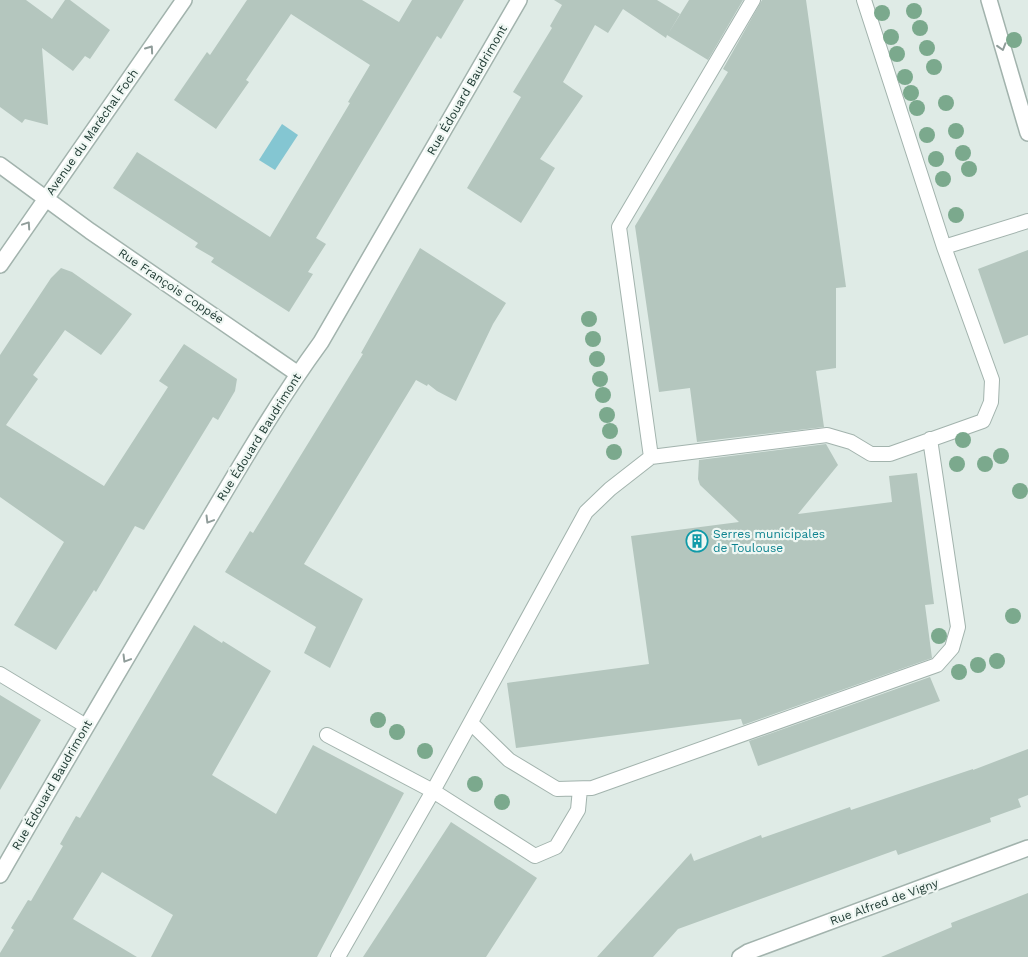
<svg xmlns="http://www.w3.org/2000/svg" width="1028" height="957" font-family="'Work Sans',sans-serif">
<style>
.water{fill:#84c6d2}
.building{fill:#b4c6be}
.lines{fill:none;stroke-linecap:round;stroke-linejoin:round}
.service-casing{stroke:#a2b3ad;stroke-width:16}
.minor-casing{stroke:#a2b3ad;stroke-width:18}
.service{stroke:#fff;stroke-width:14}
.minor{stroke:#fff;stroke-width:15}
.tree{fill:#7ba98d}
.oneway{stroke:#909d9a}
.labels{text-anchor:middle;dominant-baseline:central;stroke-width:4.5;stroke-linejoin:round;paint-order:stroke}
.street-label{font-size:12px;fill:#203b34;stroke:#eff7f3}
.culture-label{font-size:12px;fill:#0d838f;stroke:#eff7f3;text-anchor:start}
</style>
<rect width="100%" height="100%" fill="#dfebe6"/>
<path class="water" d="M282,124L298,135L275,170L259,160Z"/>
<path class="building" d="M0,0H26L52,19L65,0H70L110,30L90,59L85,56L73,71L42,48L48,125L25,119L22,123L0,107Z
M247,0H362L399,22L412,0H464L441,39L437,36L316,238L326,244L308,272L313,274L289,312L211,262L214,258L195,247L198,243L113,188L137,152L270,237L350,103L348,102L370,65L291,14L246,80L249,82L216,129L174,100L207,52L210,55Z
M554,0H657L680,14L668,34L689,0H743L708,60L667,35L666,38L623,9L608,33L595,25L563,82L583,96L540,159L555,168L521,223L467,188L521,97L513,92L552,28L550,26L562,5Z
M762,0H806L846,287L836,288V368L816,371L824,427L697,442L690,388L659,392L635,226L728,72L723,69Z
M420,248L506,303L493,324L456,401L437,391L428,384L427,386L416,380L304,564L363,599L330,668L304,653L316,627L225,572L250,531L253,533L363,354L361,353Z
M1028,250V335L1004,344L978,269Z
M61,268L72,272L132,314L101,355L65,330L33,375L38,379L6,425L104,486L168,387L159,381L184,344L237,379L235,391L218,420L213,417L144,530L135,526L96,592L94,590L56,650L14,625L64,542L0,497V355L51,278Z
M826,444L838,465L798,514L892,502L889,476L917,473L934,604L925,605L932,658L743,725L741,719L516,748L507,683L649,664L631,536L739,522L700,485L698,479L699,460Z
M194,625L222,643L223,641L271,671L212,775L276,814L313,745L404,793L317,957H151L173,915L102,872L73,919L137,957H0V953L14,930L11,928L28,900L31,901L63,846L60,844L76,816L80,818Z
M930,677L940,701L758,766L749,741Z
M0,695L41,720L0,790Z
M1028,749V795L1018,799L1021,807L990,818L991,822L898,855L896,850L678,929L653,957H597L691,853L694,861L761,835L762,838L850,807L851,810L973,769V770Z
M451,822L537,878L486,957H363Z
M1028,893V957H881L952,927L951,923Z"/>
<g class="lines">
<g class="service-casing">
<path id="service" d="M944,247L1028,221
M651,457L619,227L753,0
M0,674L86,726
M471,723L509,760L557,789L592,788L937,665L952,648L958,627L930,439
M327,735L433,791L535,856L556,847L578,810L580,789
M338,957L433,791L586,512L610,489L651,457L827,435L851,442L871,454H890L983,421L991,402L992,380L944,247L864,0"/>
</g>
<g class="minor-casing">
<path id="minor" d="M989,0L1028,133
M0,165L90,231L298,374
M0,265L184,0
M0,875C62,767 125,661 188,554C231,482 272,409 321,342L519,0
M740,957L748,952L1028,848"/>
</g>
<use href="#service" class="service"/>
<use href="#minor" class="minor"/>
</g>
<g class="tree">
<circle cx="914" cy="11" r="8"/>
<circle cx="882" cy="13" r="8"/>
<circle cx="920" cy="28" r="8"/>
<circle cx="891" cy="37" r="8"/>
<circle cx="1014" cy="40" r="8"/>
<circle cx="927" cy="48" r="8"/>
<circle cx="897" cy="54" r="8"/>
<circle cx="934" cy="67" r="8"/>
<circle cx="905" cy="77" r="8"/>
<circle cx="911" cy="93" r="8"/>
<circle cx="946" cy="103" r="8"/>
<circle cx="917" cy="108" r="8"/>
<circle cx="956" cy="131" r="8"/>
<circle cx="927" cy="135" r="8"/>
<circle cx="963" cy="153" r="8"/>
<circle cx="936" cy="159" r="8"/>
<circle cx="969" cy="169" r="8"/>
<circle cx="943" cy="179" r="8"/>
<circle cx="956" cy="215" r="8"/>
<circle cx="589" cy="319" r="8"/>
<circle cx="593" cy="339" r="8"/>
<circle cx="597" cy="359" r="8"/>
<circle cx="600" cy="379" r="8"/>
<circle cx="603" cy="395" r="8"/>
<circle cx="607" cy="415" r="8"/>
<circle cx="610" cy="431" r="8"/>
<circle cx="963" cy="440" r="8"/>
<circle cx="614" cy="452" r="8"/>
<circle cx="1001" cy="456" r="8"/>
<circle cx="957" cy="464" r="8"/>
<circle cx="985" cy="464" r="8"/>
<circle cx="1020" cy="491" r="8"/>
<circle cx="1013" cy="616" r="8"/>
<circle cx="939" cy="636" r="8"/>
<circle cx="997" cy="661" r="8"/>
<circle cx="978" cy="665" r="8"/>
<circle cx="959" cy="672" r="8"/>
<circle cx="378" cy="720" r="8"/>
<circle cx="397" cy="732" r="8"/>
<circle cx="425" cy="751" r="8"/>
<circle cx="475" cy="784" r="8"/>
<circle cx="502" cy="802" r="8"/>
</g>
<defs><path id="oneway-chevron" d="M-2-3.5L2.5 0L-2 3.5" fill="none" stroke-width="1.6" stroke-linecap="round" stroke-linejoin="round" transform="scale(1.25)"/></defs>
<g class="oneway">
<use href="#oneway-chevron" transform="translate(1002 47) rotate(73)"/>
<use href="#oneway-chevron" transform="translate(150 49) rotate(-55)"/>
<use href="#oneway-chevron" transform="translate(27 225) rotate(-56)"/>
<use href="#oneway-chevron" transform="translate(209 520) rotate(121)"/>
<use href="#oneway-chevron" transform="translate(126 659) rotate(121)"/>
</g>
<defs>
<g id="building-ring" transform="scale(1.125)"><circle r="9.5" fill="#eff7f3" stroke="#0f9aa8" stroke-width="1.5"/><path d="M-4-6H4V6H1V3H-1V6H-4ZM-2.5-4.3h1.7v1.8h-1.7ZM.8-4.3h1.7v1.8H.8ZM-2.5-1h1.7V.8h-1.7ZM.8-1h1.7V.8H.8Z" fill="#0f9aa8"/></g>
</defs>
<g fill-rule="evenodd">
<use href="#building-ring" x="697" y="541"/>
</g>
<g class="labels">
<g class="street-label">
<text transform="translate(467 90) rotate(-60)">Rue Édouard Baudrimont</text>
<text transform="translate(92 132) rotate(-55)">Avenue du Maréchal Foch</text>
<text transform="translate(171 286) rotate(34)">Rue François Coppée</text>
<text transform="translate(259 437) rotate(-58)">Rue Édouard Baudrimont</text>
<text transform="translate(52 785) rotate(-60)">Rue Édouard Baudrimont</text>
<text transform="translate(884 902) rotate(-20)">Rue Alfred de Vigny</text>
</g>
<g class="culture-label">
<text x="713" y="534">Serres municipales<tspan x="713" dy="14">de Toulouse</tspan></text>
</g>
</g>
</svg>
